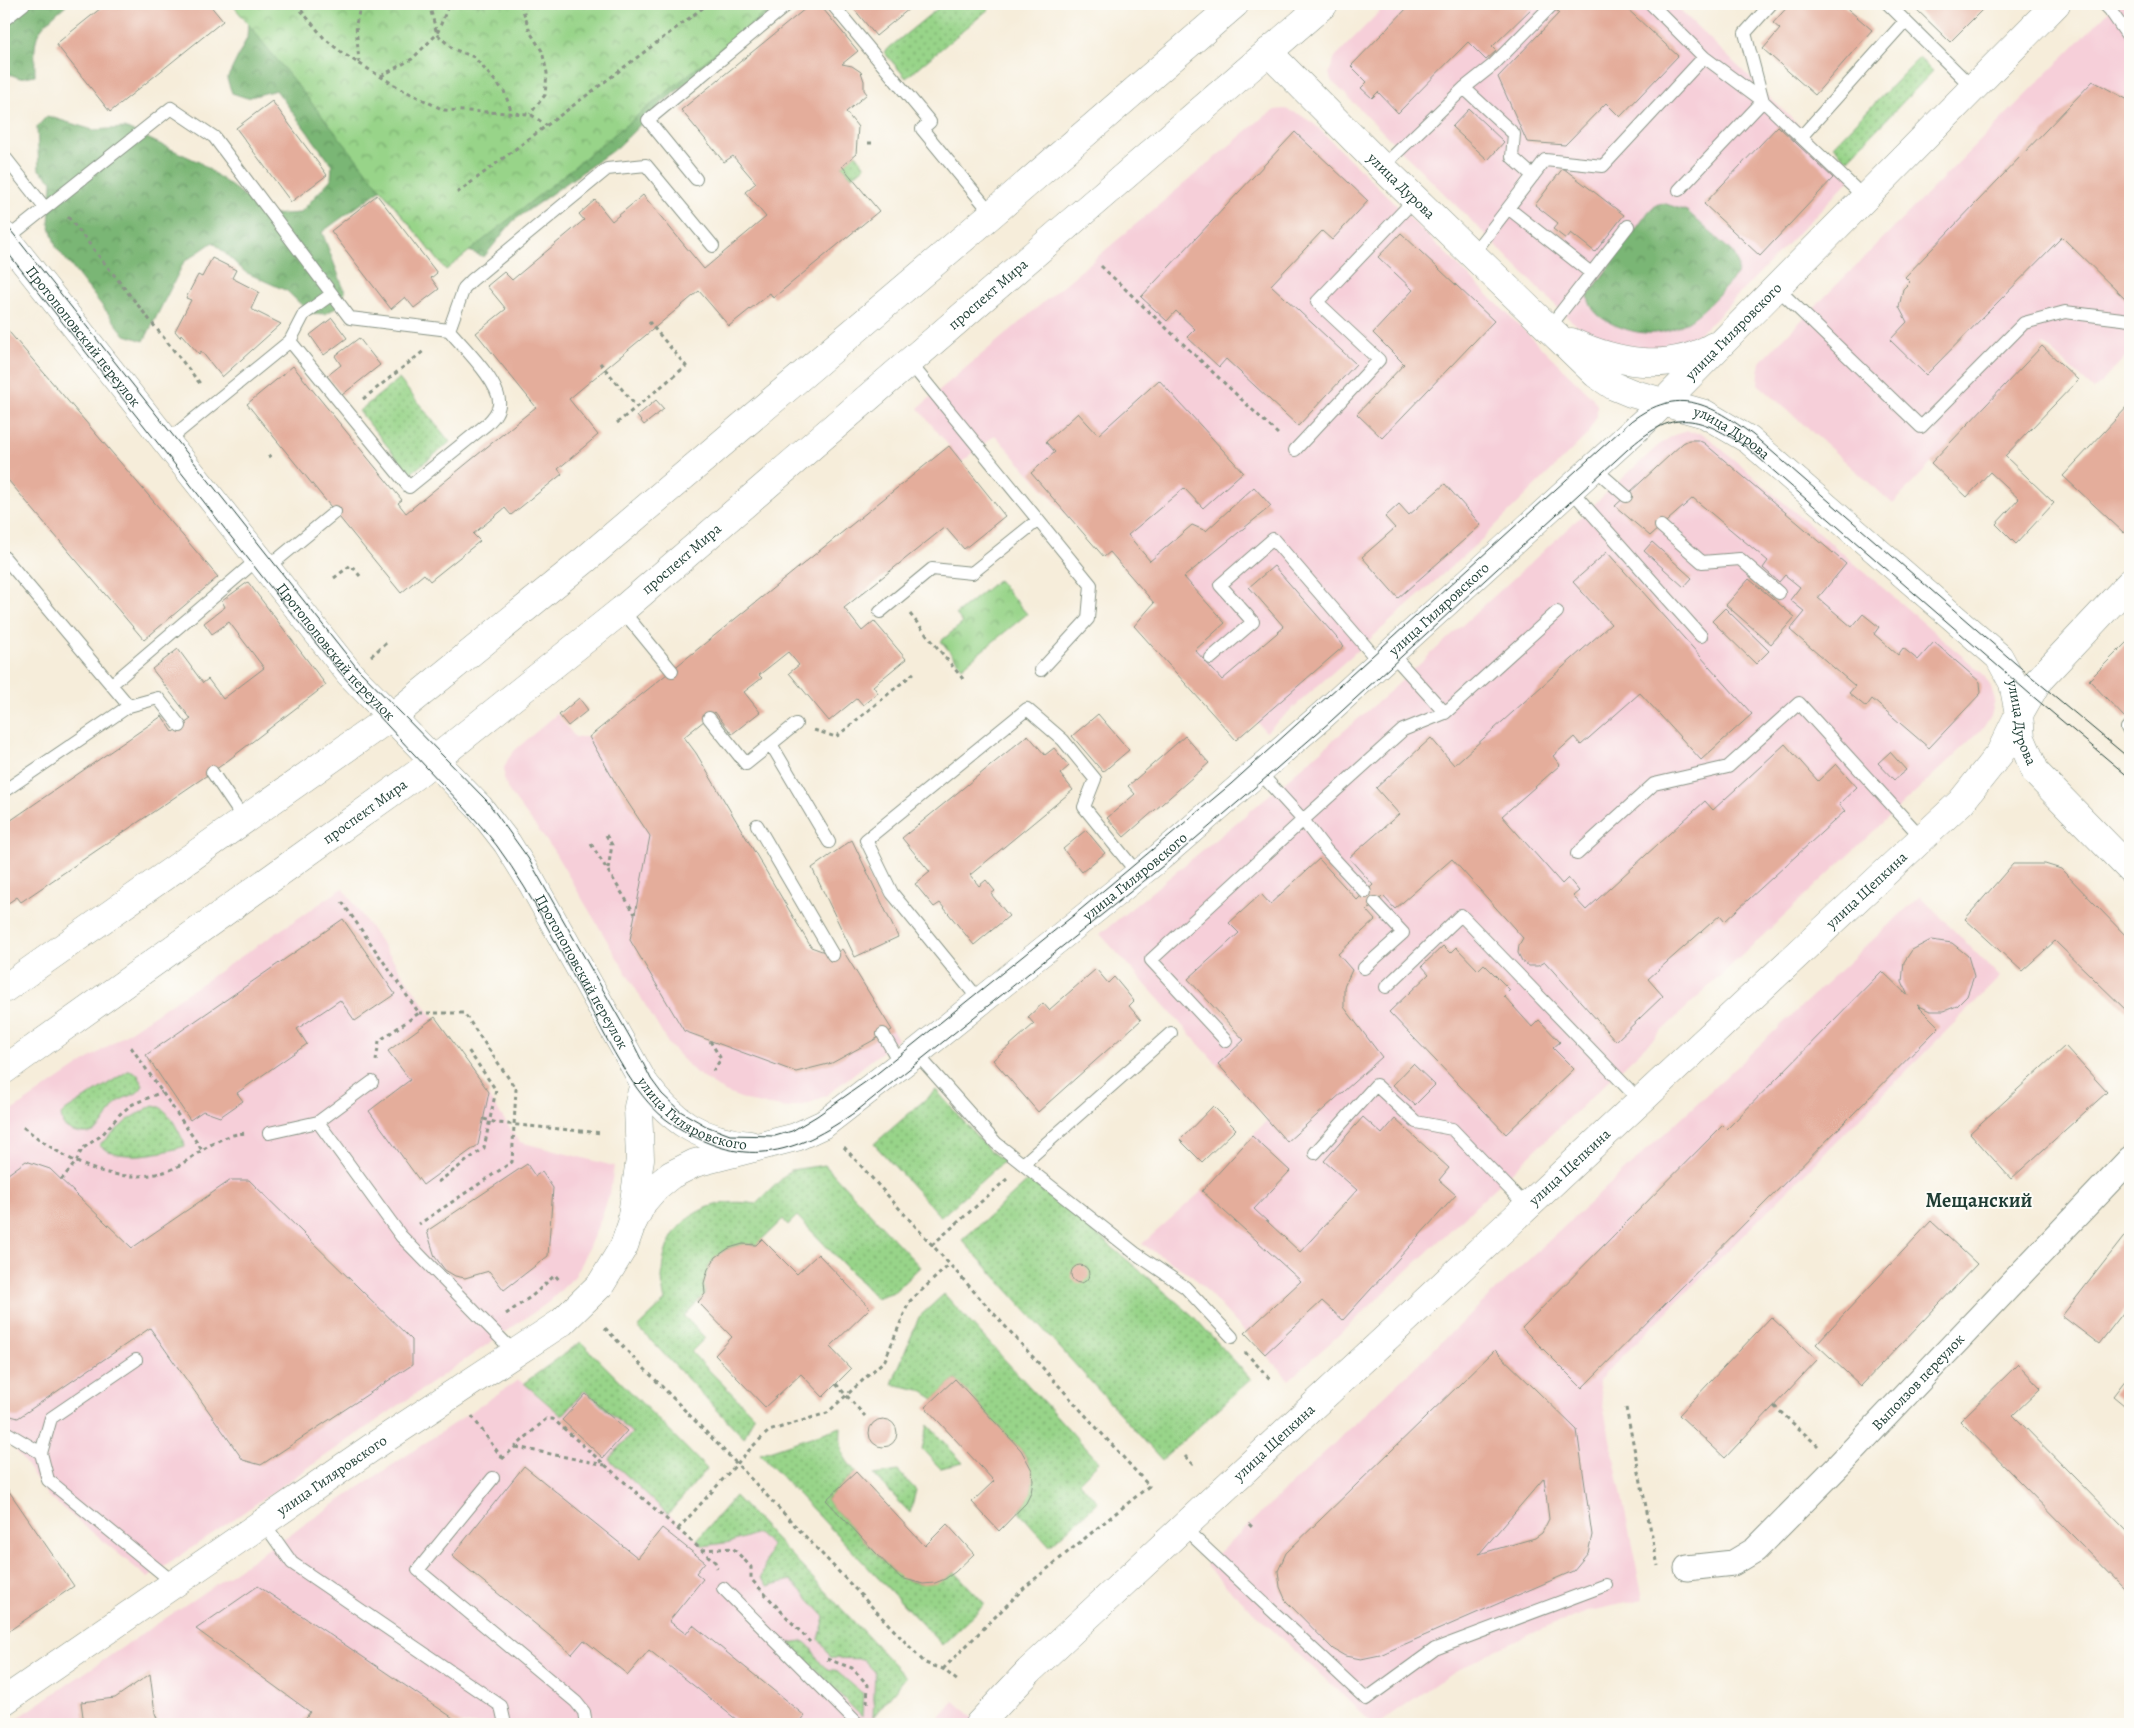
<svg xmlns="http://www.w3.org/2000/svg" width="2134" height="1728" font-family="Alegreya,serif">
<style>
.built{fill:#f6cfd9}
.grass{fill:url(#grass-dots);stroke:#5c885e}
.forest{fill:url(#forest-crowns);stroke:#4c7a54}
.park{fill:url(#park-crowns);stroke:#5c885e}
.building{fill:#e4ad9b;fill-rule:evenodd}
.lines{fill:none;stroke-linecap:round;stroke-linejoin:round}
.lane-casing{stroke:#8a9587;stroke-width:14}
.street-casing{stroke:#8a9587;stroke-width:27}
.secondary-casing{stroke:#8a9587;stroke-width:29}
.primary-casing{stroke:#8a9587;stroke-width:29}
.path{stroke:#8a9587;stroke-width:3;stroke-dasharray:4 4;stroke-linecap:butt}
.lane{stroke:#fff;stroke-width:12}
.street{stroke:#fff;stroke-width:25}
.secondary{stroke:#fff;stroke-width:28}
.primary{stroke:#fff;stroke-width:28}
.tram{stroke:#1f3d34;stroke-width:1}
.labels{text-anchor:middle;dominant-baseline:central;stroke-width:4;stroke-linejoin:round;paint-order:stroke}
.street-label{font-size:15px;fill:#1f3d34;stroke:#fdfcf7}
.district-label{font-size:20px;font-weight:bold;fill:#1f3d34;stroke:#fdfcf7}
</style>
<defs>
<pattern id="grass-dots" width="8" height="8" patternUnits="userSpaceOnUse" patternTransform="scale(1.25)"><rect width="8" height="8" fill="#98d489"/><path d="M2 2h.1M6 6h.1" fill="none" stroke="#7bad71" stroke-width="1.8" stroke-linecap="round"/></pattern>
<pattern id="forest-crowns" width="20" height="18" patternUnits="userSpaceOnUse" patternTransform="scale(1.25)"><rect width="20" height="18" fill="#7ab675"/><path d="M2 6a3 3 0 1 1 6 0M12 15a3 3 0 1 1 6 0" fill="none" stroke="#639561"/></pattern>
<pattern id="park-crowns" width="20" height="18" patternUnits="userSpaceOnUse" patternTransform="scale(1.25)"><rect width="20" height="18" fill="#98d489"/><path d="M2 6a3 3 0 1 1 6 0M12 15a3 3 0 1 1 6 0" fill="none" stroke="#7bad71"/></pattern>
</defs>
<rect width="100%" height="100%" fill="#fdfcf7"/>
<filter id="ink" filterUnits="userSpaceOnUse"><feTurbulence type="fractalNoise" baseFrequency=".02" numOctaves="2"/><feDisplacementMap in="SourceGraphic" scale="10" xChannelSelector="R" yChannelSelector="G"/><feConvolveMatrix kernelMatrix="1 2 1 2 8 2 1 2 1" color-interpolation-filters="sRGB"/></filter>
<filter id="wash" filterUnits="userSpaceOnUse"><feTurbulence type="fractalNoise" baseFrequency=".0096" numOctaves="4" result="noise"/><feDisplacementMap in="SourceGraphic" scale="20" xChannelSelector="R" yChannelSelector="G"/><feGaussianBlur stdDeviation="1.12" result="paint"/><feColorMatrix in="noise" values="0 0 0 0 0 0 0 0 0 0 0 0 0 0 0 0 0 1.4 0 .05"/><feComposite in="paint" operator="in"/></filter>
<g filter="url(#wash)">
<rect width="100%" height="100%" fill="#f6edda"/>
<path class="built" d="M1387,4H1674L1852,177L1713,321L1699,333L1681,344L1663,350L1642,352L1607,343L1588,334L1568,318L1331,80L1329,73L1335,57Z
M2116,4H2130V352L2094,390L2044,344L1893,504L1758,384L1760,362Z
M1285,109L1299,114L1314,124L1592,397L1597,405V416L1587,435L1480,541L1266,732L1110,552L1104,557L995,435L962,462L918,408L1262,118L1275,110Z
M1687,431L1703,434L1711,440L1983,674L1991,687L1995,700L1991,716L1983,728L1354,1321L1289,1380L1193,1276L1142,1244L1202,1191L1267,1120L1100,934L1248,813L1386,695L1660,444L1674,435Z
M557,714L575,737H589L665,777L696,753L811,947L833,955L842,949L898,1039L827,1095L808,1104L788,1108L751,1102L725,1092L696,1073L669,1045L552,848L510,793L504,780V768L508,759L515,750Z
M343,888L520,1142L614,1166L610,1193L597,1229L575,1276L549,1302L148,1578L48,1496L4,1433V1116Z
M1920,896L2000,977L1598,1381L1643,1599L1590,1611L1540,1630L1487,1654L1438,1682L1378,1724H1373L1233,1593L1206,1565L1496,1290Z
M518,1380L524,1383L561,1416L585,1390L633,1433L609,1459L697,1540L735,1496L906,1677L874,1717L881,1724H9Z
M954,1701L981,1724H934Z"/>
<path class="grass" d="M943,4H986L990,8L906,78L884,52Z
M1919,58L1933,71L1847,160L1833,146Z
M856,154L865,166L852,177L842,166Z
M399,379L450,442L410,474L359,411Z
M128,1071H132L138,1075L143,1085C137,1098 127,1094 118,1102C106,1113 103,1134 85,1133C77,1133 70,1131 63,1125L61,1115L65,1111Z
M936,1090L989,1150L1004,1161L941,1217L874,1144Z
M153,1105C169,1107 177,1129 184,1142L185,1146C163,1153 119,1163 99,1145L128,1120Z
M825,1165L920,1267L894,1292L876,1298L797,1216L788,1225L783,1219L756,1245C723,1241 703,1261 705,1294L684,1316L705,1338L691,1352L754,1416L744,1438L638,1327L665,1301C650,1238 693,1193 756,1204L791,1170Z
M1029,1180L1087,1226L1193,1316L1251,1379L1162,1460L962,1240Z
M944,1294L1099,1462L1079,1482L1098,1502L1050,1546L1019,1512C1036,1492 1036,1472 1021,1450L955,1379L934,1399L920,1390L892,1384L919,1317Z
M581,1342L707,1469L668,1514L609,1459L632,1433L585,1390L562,1416L524,1383Z
M928,1425L963,1463L940,1468L922,1449Z
M841,1427C840,1449 841,1456 856,1472L826,1500L892,1570C912,1587 933,1588 955,1572L985,1604L942,1645L760,1454Z
M898,1471L916,1490L910,1513L874,1475Z
M735,1496L906,1677L873,1717L875,1672L863,1659L831,1658L819,1639L825,1617L791,1580L768,1586L761,1578L771,1545L758,1533L731,1542L703,1546L697,1540Z
M802,1641C817,1647 817,1671 835,1670L861,1692L863,1694L862,1717L789,1643Z"/>
<path class="forest" d="M4,4H67C34,33 34,31 35,75L20,78L4,72Z
M307,4H781L661,104L619,146L513,221L484,257L412,228L396,195L383,188L322,232L345,292L339,306L325,314L310,313L287,291L245,272L213,242L184,262L144,341L125,335L56,247L49,224L52,181L39,170L37,127L47,116L93,130L125,128L199,162L270,215L300,213L331,179L332,165L276,90L247,98L232,93L227,79L247,38L248,23Z
M1663,203L1687,211L1731,251C1738,259 1739,265 1737,275C1701,313 1672,350 1615,325C1601,319 1590,311 1588,296L1649,211L1655,205Z"/>
<path class="park" d="M232,4H776L446,270Z
M998,580L1027,614L962,667L941,641L963,623L956,614Z"/>
<g id="blocks">
<path class="building" d="M106,4H209L223,21L110,112L56,44Z
M811,4H819L858,51L842,64L852,66L861,72L864,81V90L867,94L846,112L858,127L856,154L842,166L879,211L778,294L773,298L770,293L729,326L699,291L569,399L598,435L558,469L562,474L511,515L505,508L473,534L480,541L430,581L424,574L401,593L247,404L293,366L402,500L398,503L406,513L536,407L476,333L506,309L487,286L504,272L512,280L584,220L579,214L595,200L612,221L643,195L704,269L766,217L745,192L756,183L733,156L724,162L681,110Z
M850,4H915L876,36Z
M1411,4H1536L1492,47L1496,51L1486,60L1468,42L1398,113L1378,92L1372,98L1361,88L1367,82L1351,66Z
M1549,4H1622L1678,56L1620,117L1606,103L1565,145L1527,142L1498,77L1559,13Z
M1790,4H1842L1872,30L1815,95L1763,49L1780,29L1773,23Z
M1911,4H1988L1950,42Z
M2093,81L2130,101V304L2062,237L1926,375L1890,340L1907,322L1899,307L1903,289L1910,282L1905,277Z
M272,101L327,175L291,202L236,128Z
M1469,109L1504,142L1488,160L1452,127Z
M1778,126L1833,178L1760,256L1704,204Z
M1295,132L1368,201L1332,240L1322,231L1271,285L1356,364L1298,426L1226,359L1219,367L1187,337L1195,329L1176,311L1167,321L1141,297Z
M1563,168L1624,215L1595,252L1571,233L1566,239L1553,229L1558,223L1535,205Z
M377,195L437,273L431,278L439,289L414,308L405,297L391,309L331,231Z
M1401,233L1494,321L1382,438L1357,414L1404,364L1373,333L1413,290L1378,257Z
M212,258L236,270L232,278L259,292L251,309L281,324L222,377L201,351L199,354L181,334L180,337L175,331L191,300L186,298L198,275L202,277Z
M332,318L347,338L324,355L310,335Z
M4,326L218,577L144,640L8,480L4,484Z
M359,338L380,365L342,395L327,376L341,365L335,356Z
M2042,346L2078,380L2005,456L2054,503L2016,544L1996,524L2019,499L1990,472L1967,497L1931,463Z
M1159,380L1243,472L1203,508L1184,488L1128,535L1150,561L1192,525L1206,531L1254,487L1271,506L1184,577L1225,623L1195,650L1222,680L1284,627L1249,587L1274,566L1344,646L1236,740L1134,626L1154,603L1110,552L1104,557L1031,473L1055,452L1046,442L1078,413L1098,435Z
M656,400L664,409L644,425L637,416Z
M2130,404V526L2124,533L2063,476Z
M1689,440H1698L1704,443L1846,564L1818,598L1852,627L1863,614L1879,627L1874,634L1898,655L1903,648L1918,660L1934,642L1980,682L1981,693L1929,748L1872,699L1866,707L1849,693L1855,686L1790,630L1805,612L1790,600L1800,587L1785,575L1779,582L1763,568L1768,561L1693,498L1650,536L1615,506L1683,443Z
M949,446L1005,516L964,549L945,527L844,608L862,631L874,621L906,659L873,686L878,693L863,705L857,698L829,721L789,673L799,665L788,652L759,675L762,678L744,692L760,712L732,734L715,712L684,737L696,753L811,947L833,955L842,949L892,1030L832,1063L796,1072L684,1031L630,940L650,836L619,789L589,737Z
M1445,484L1481,525L1398,598L1362,557L1395,528L1385,517L1399,504L1409,515Z
M1652,542L1692,578L1684,587L1644,551Z
M1607,552L1752,714L1701,760L1640,693L1581,745L1574,737L1553,756L1560,765L1502,816L1562,884L1568,878L1579,891L1573,896L1586,910L1705,801L1713,810L1785,744L1818,781L1836,764L1857,787L1839,804L1845,811L1725,921L1720,915L1648,979L1663,996L1616,1041L1545,962L1538,966H1529L1522,961L1518,953L1519,945L1523,938L1452,859L1395,909L1383,896L1367,911L1375,920L1338,954L1352,970L1344,987V1007L1382,1057L1287,1142L1218,1064L1244,1040L1188,979L1239,933L1229,923L1261,894L1270,904L1319,859L1357,900L1373,885L1349,858L1399,814L1376,788L1431,738L1454,765L1611,624L1573,582Z
M1749,579L1795,617L1771,644L1726,605Z
M248,582L326,685L222,765L21,902L17,897L4,906V825L162,716L173,732L191,719L152,669L178,649L203,683L208,679L223,699L264,668L229,622L212,634L204,623L225,607L222,601Z
M1725,608L1769,651L1756,664L1712,621Z
M2130,639V713L2125,718L2089,680Z
M579,698L588,710L568,726L559,715Z
M1098,714L1129,750L1103,772L1072,736Z
M1028,735L1045,755L1054,748L1069,766L1060,774L1073,790L970,875L979,886L986,880L995,891L991,894L1009,916L974,945L940,903L934,907L915,884L930,872L902,838Z
M1185,736L1209,763L1124,837L1107,818L1135,794L1128,786Z
M1890,752L1906,770L1894,780L1878,763Z
M1086,830L1105,853L1082,872L1063,849Z
M852,840L898,937L855,957L812,868Z
M2013,864H2045L2061,869L2130,940V1014L2055,941L2022,971L1965,919Z
M343,919L395,994L355,1021L340,1000L297,1029L307,1044L237,1093L243,1101L220,1117L203,1111L190,1120L146,1055Z
M1931,940L1952,943L1968,956L1974,976L1967,996L1957,1006L1944,1011H1930L1917,1005L1939,1027L1582,1388L1522,1328L1723,1125L1727,1129L1882,971L1908,996L1902,982L1904,962L1912,950Z
M1443,946L1450,953L1456,947L1478,970L1484,964L1510,990L1504,996L1532,1027L1539,1020L1560,1042L1553,1048L1574,1069L1506,1134L1389,1012L1429,974L1422,966Z
M1096,969L1108,983L1114,977L1134,1001L1129,1006L1141,1020L1038,1112L993,1060L1034,1024L1028,1017L1043,1003L1049,1010Z
M435,1017L489,1092L478,1145L423,1185L369,1111L410,1080L388,1051Z
M2065,1046L2107,1092L2011,1179L1970,1133Z
M1413,1064L1435,1085L1415,1105L1393,1085Z
M1213,1106L1236,1129L1202,1162L1180,1140Z
M1363,1117L1382,1134L1395,1119L1449,1168L1439,1180L1456,1195L1343,1320L1322,1301L1265,1354L1245,1333L1301,1281L1202,1191L1252,1136L1290,1171L1254,1209L1300,1252L1357,1190L1324,1161Z
M26,1161L50,1169L132,1248L231,1180H249L412,1340V1365L261,1465L243,1460L150,1328L18,1418L4,1414V1177Z
M527,1164L535,1176L542,1172L553,1188L548,1256L504,1290L489,1271L465,1278L455,1276L445,1270L435,1257L427,1231Z
M1931,1221L1977,1264L1861,1386L1816,1344Z
M2130,1229V1304L2099,1344L2062,1316Z
M762,1239L797,1274L818,1254L870,1308L830,1347L851,1369L823,1397L801,1374L765,1407L715,1355L732,1337L698,1302L705,1294L704,1283L708,1269L716,1257L729,1248L743,1244L756,1245Z
M1071 1274a9 9 0 1 1 18 0a9 9 0 1 1-18 0Z
M1771,1317L1817,1360L1725,1458L1679,1415Z
M1495,1350L1577,1430L1592,1535L1588,1553L1573,1571L1380,1655L1361,1659L1345,1656L1333,1649L1286,1601L1280,1587L1278,1571L1286,1553ZM1544,1478L1549,1519L1542,1533L1535,1538L1479,1554Z
M2018,1364L2041,1388L2013,1415L2130,1534V1594L1960,1421Z
M2130,1374V1410L2113,1396Z
M955,1379L1021,1450L1032,1470L1033,1481L1031,1493L1026,1503L999,1531L972,1502L994,1481L925,1407Z
M586,1394L627,1431L603,1458L562,1420Z
M869 1433a14 14 0 1 1 28 0a14 14 0 1 1-28 0Z
M524,1466L638,1558L662,1528L705,1562L696,1573L703,1579L669,1621L686,1634L693,1625L805,1716L798,1724H742L649,1650L628,1675L584,1640L572,1654L452,1556Z
M856,1472L925,1546L947,1524L974,1554L955,1572L945,1579L935,1583L923,1584L901,1578L892,1570L826,1500Z
M4,1484L74,1586L6,1633L4,1629Z
M258,1586L462,1724H301L310,1712L196,1629Z
M150,1674L155,1713L159,1724H84L81,1702L115,1698Z"/>
</g>
</g>
<g filter="url(#ink)">
<use href="#blocks" fill-opacity="0" stroke="#8a9587" stroke-width="1"/>
<g class="lines">
<g class="lane-casing">
<path id="lane" d="M832,4L930,122L922,129L992,214
M1651,4L1704,57L1763,101L1865,198
M1888,4L1973,88
M2104,4L2110,10L2130,39
M4,20L24,4
M1464,88L1514,134L1512,157L1533,176
M1801,137L1905,21
M4,156L45,208
M1382,167L1464,88L1493,65L1551,6
M696,179L648,120L788,4
M1679,190L1763,101L1745,33L1771,4
M1508,208L1591,273
M4,241L171,108L214,137L350,318L449,330C462,346 502,384 499,405C498,413 492,419 487,424L409,487L290,341
M1472,255L1545,160L1603,166L1704,57
M1777,288L1921,427L2024,323L2065,312L2130,320
M1548,329L1628,226
M449,330L464,288L472,280L607,169L646,165L713,246
M910,363L1091,585L1088,619L1041,670
M166,442L290,341L304,314L332,294
M1295,450L1379,360L1317,302L1415,199
M1594,468L1626,496
M1570,489L1701,636
M1661,526L1702,562L1740,559L1779,593
M4,557L129,706L4,791
M266,569L335,512
M622,610L672,671
M880,612L932,569L972,573L1038,520
M1391,653L1445,713
M1211,658L1253,622L1220,585L1273,539L1380,663
M112,684L258,559
M129,706L158,698L180,726
M709,718L746,764L796,724
M2127,728L2130,727
M771,744L829,842
M212,772L245,821
M757,825L833,955
M1577,854L1654,784L1728,767L1799,703L1922,838
M1365,892L1326,850L1303,820L1403,730L1445,713L1557,612
M1364,968L1403,933L1375,903
M1386,987L1461,915L1640,1101
M980,1001L892,893L866,840L1027,709L1063,740L1095,779L1084,807L1138,874
M883,1034L901,1065
M1226,1041L1151,960L1303,820L1259,772
M916,1053L996,1143L1135,1253L1185,1287L1232,1337
M318,1122L372,1082
M269,1133L318,1122L401,1236L516,1354
M1315,1153L1376,1085L1416,1122L1452,1129L1527,1207
M1023,1164L1171,1033
M136,1360L51,1418L41,1453L48,1480L174,1583
M4,1431L41,1453
M493,1478L418,1570L576,1702L584,1712L586,1724
M263,1522L292,1563L501,1706L505,1724
M1183,1527L1366,1699L1435,1649L1606,1585
M723,1588L858,1724"/>
</g>
<g class="street-casing">
<g id="street">
<path id="s1" d="M1687,1568L1733,1563L1755,1550L1839,1465L2130,1159"/>
</g>
</g>
<g class="secondary-casing">
<g id="secondary">
<path id="s2" d="M1268,52L1382,167L1596,374L1614,386L1631,393L1705,414L1749,440L1999,657L2013,683L2019,714L2021,738L2036,773L2130,869"/>
<path id="s3" d="M4,236L350,674L479,807L507,843L532,883L644,1083C672,1122 703,1141 750,1145"/>
<path d="M1571,342C1616,363 1669,373 1714,346"/>
<path d="M632,1215L640,1159L638,1107L644,1083"/>
<path id="s4" d="M4,1701L377,1444L562,1322L601,1284L624,1246L631,1226L643,1202L656,1187L671,1175L695,1163L796,1137L824,1124L916,1053L1160,857L1324,714L1647,419L2056,4"/>
<path id="s5" d="M979,1724L1029,1671L1961,802L2000,753L2019,714L2038,681L2130,583"/>
</g>
</g>
<g class="primary-casing">
<g id="primary">
<path d="M4,989L399,711L586,559L992,214L1235,4"/>
<path id="s6" d="M4,1070L417,774L622,610L1324,4"/>
</g>
</g>
<path class="path" d="M296,4L324,38L342,53L401,89L444,110L530,114L546,125
M429,4L437,34L453,49L474,57L504,91L512,113
M521,4L530,32L542,51L547,73L545,95L530,114
M359,63L356,24L361,4
M381,76L412,59L437,34L449,4
M868,143H874
M457,193L708,4
M68,217L202,386
M1101,266L1280,436
M600,363L636,406
M363,399L425,350
M617,423L686,366L649,322
M268,457L272,454
M334,578L351,565L360,576
M910,614L963,679
M371,656L386,643
M814,730L836,737L915,672
M606,835L612,845L608,869
M591,844L635,914
M342,902L419,1013L379,1041L376,1061
M419,1013H464L516,1089L512,1162L419,1224
M710,1041L721,1059L713,1071
M131,1047L202,1150
M484,1119L497,1123L602,1133
M23,1127C56,1152 89,1175 132,1176C149,1176 165,1174 180,1165C201,1152 221,1133 248,1133
M844,1147L1149,1486L1025,1587L943,1669
M61,1180L76,1162L82,1149L102,1135L120,1114L131,1105L162,1092
M438,1182L484,1148L496,1090L468,1050
M932,1245L1007,1179
M506,1314L532,1296L555,1275L561,1282
M605,1328L737,1464L925,1663L943,1669L959,1682
M1245,1352L1271,1380
M836,1384L865,1416
M1774,1406L1818,1446
M1626,1408L1658,1566
M472,1416L502,1458
M516,1447L605,1465
M1185,1456L1194,1466
M502,1459L546,1419H553L715,1562L717,1568
M1249,1524L1253,1528
M678,1529L753,1446L769,1431L827,1413L885,1360L909,1302L950,1264
M702,1550L733,1548L751,1567V1579L810,1642
M827,1659L852,1668L868,1685L867,1703
M613,1724H619"/>
<use href="#lane" class="lane"/>
<use href="#street" class="street"/>
<use href="#secondary" class="secondary"/>
<use href="#primary" class="primary"/>
<path class="tram" d="M4,222L357,668L487,801L528,858L631,1039L651,1079L662,1094L680,1111L706,1126L730,1135L775,1136L792,1131L817,1116L874,1076L1074,915L1231,784L1631,421C1679,385 1710,404 1753,435L2015,663L2130,759
M4,248C65,326 126,403 187,480C238,546 289,612 343,676C370,707 399,738 427,768C451,794 476,818 497,846C536,899 564,960 595,1017C614,1052 638,1101 671,1123C742,1170 792,1157 858,1110L1174,857L1245,796L1331,721L1627,450C1673,409 1695,414 1745,446L2030,694L2130,778"/>
</g>
</g>
<g class="labels">
<g class="street-label">
<text stroke="none"><textPath href="#s2" startOffset="189">улица Дурова</textPath></text>
<text stroke="none"><textPath href="#s6" startOffset="1254">проспект Мира</textPath></text>
<text stroke="none"><textPath href="#s4" startOffset="2230">улица Гиляровского</textPath></text>
<text stroke="none"><textPath href="#s3" startOffset="128">Протопоповский переулок</textPath></text>
<text stroke="none"><textPath href="#s2" startOffset="609">улица Дурова</textPath></text>
<text stroke="none"><textPath href="#s6" startOffset="849">проспект Мира</textPath></text>
<text stroke="none"><textPath href="#s4" startOffset="1825">улица Гиляровского</textPath></text>
<text stroke="none"><textPath href="#s3" startOffset="532">Протопоповский переулок</textPath></text>
<text stroke="none"><textPath href="#s2" startOffset="1029">улица Дурова</textPath></text>
<text stroke="none"><textPath href="#s6" startOffset="444">проспект Мира</textPath></text>
<text stroke="none"><textPath href="#s4" startOffset="1420">улица Гиляровского</textPath></text>
<text stroke="none"><textPath href="#s5" startOffset="1218">улица Щепкина</textPath></text>
<text stroke="none"><textPath href="#s3" startOffset="938">Протопоповский переулок</textPath></text>
<text stroke="none"><textPath href="#s3" startOffset="1125">улица Гиляровского</textPath></text>
<text stroke="none"><textPath href="#s5" startOffset="812">улица Щепкина</textPath></text>
<text stroke="none"><textPath href="#s1" startOffset="306">Выползов переулок</textPath></text>
<text stroke="none"><textPath href="#s5" startOffset="408">улица Щепкина</textPath></text>
<text stroke="none"><textPath href="#s4" startOffset="398">улица Гиляровского</textPath></text>
</g>
<g class="district-label">
<text x="1979" y="1200">Мещанский</text>
</g>
</g>
<rect width="2134" height="1728" fill="none" stroke="#fdfcf7" stroke-width="20"/>
</svg>
